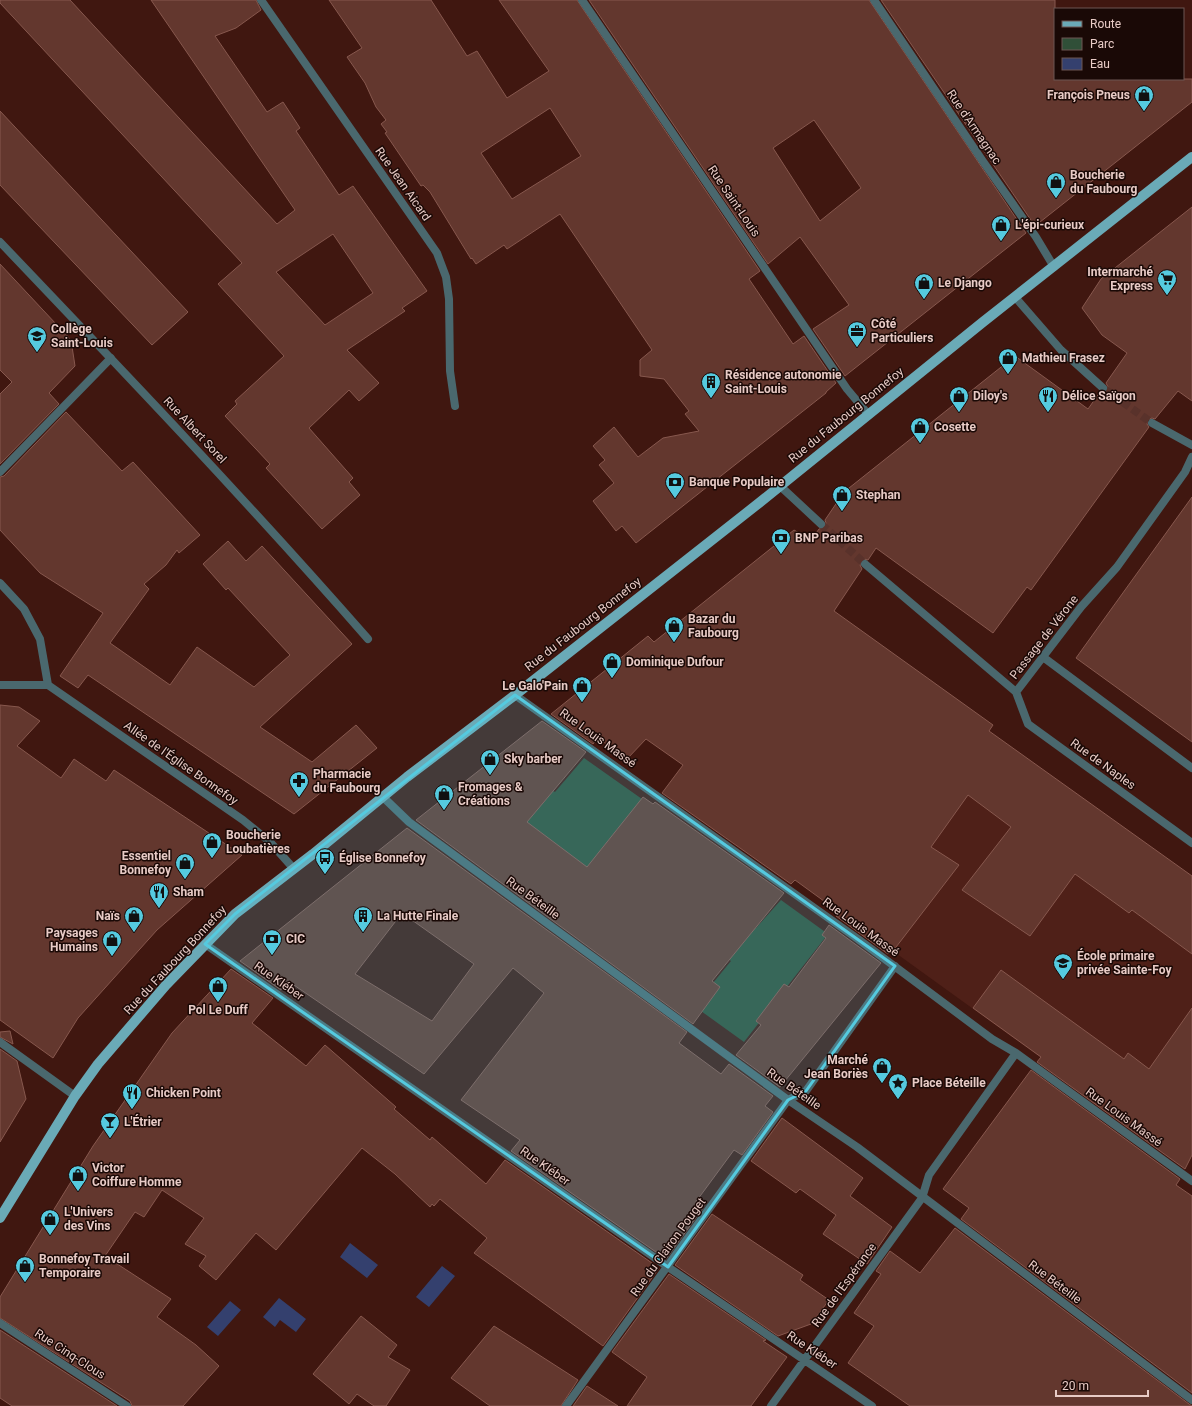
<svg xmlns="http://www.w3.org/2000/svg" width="1192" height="1406" font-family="Roboto,sans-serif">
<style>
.built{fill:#4f2018}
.green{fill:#304f38}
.water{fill:#34406e}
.building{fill:#63372e;stroke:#87584e;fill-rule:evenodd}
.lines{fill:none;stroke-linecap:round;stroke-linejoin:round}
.minor-tunnel{stroke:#59322b;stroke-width:8;stroke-dasharray:8 4;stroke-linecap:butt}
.minor{stroke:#4a686e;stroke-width:8}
.primary{stroke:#6aaab7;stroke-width:10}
.marked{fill:#55cadf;fill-opacity:0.2;stroke:#55cadf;stroke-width:3;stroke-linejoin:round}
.labels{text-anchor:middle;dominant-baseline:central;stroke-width:3;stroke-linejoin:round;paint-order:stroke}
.poi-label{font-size:12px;font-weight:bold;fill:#e8cbc6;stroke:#1a0906;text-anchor:start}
.street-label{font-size:12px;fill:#e8cbc6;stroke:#1a0906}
</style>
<rect width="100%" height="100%" fill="#401710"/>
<path class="built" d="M971,749L1192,910V1155L1188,1164L850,920Z"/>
<path class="green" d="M584,758L642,799L598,854L585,883L512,829L543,785L555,792Z
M781,900L828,934L744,1042L694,1006L731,961L699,938L725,905L756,928Z"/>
<path class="water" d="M350,1243L378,1265L367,1278L340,1257Z
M442,1266L455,1276L429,1307L416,1297Z
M279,1298L306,1319L296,1332L280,1320L275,1327L263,1317Z
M230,1301L241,1310L218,1336L207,1327Z"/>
<path class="building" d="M0,0H70L277,224L295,210L151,0H256L261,10L236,28L215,36L267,112L283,102L300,128L296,131L339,195L353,186L427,291L402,308L405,311L347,350L379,383L359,401L349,390L309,428L353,478L349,482L360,495L322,529L266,468L270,464L225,416L237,404L235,401L284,356L218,284L242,263L0,3ZM333,234L373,293L325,325L276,272Z
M329,0H431L467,56L477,51L507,98L549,71L499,0H577L760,271L749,279L793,344L804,336L836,383L826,392V393L636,543L622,526L616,531L593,501L614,483L599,465L605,460L593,446L614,427L638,457L663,438L699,431L685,414L689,411L664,379L640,376V360L652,350L560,214L507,249L504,245L476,264L472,258L471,259L430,192L423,185L421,186L385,133L387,132L381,124L386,120L376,107L365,83L347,57L362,48ZM550,108L581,156L512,199L481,153Z
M589,0H869L1026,233L845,376L813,329L849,305L800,237L768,264ZM814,120L861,188L820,221L773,148Z
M881,0H1055V79H1192V102L1035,226Z
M0,111L188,312L152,345L0,185Z
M1192,207V401L1178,391L1155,419L1152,418L1147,420V424L1149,427L1031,590L1027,587L993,633L876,548L868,560L864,559L861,561L860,565L862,569L834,611L993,725L989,731L1192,876V954L1132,910L1129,913L1075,874L1030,936L962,890L1011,827L968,795L931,847L959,865L893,951L891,950L888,954L836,916L839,912L795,880L791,884L662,793L683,765L646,739L627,759L598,738L593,744L551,714L648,636L654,642L794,530L811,540L819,529L825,527L826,523L825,520L844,492L1015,356L1088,409L1100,392L1104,393L1107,391L1108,387L1106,383L1127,353L1102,335L1082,308L1101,279Z
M0,264L71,340L75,366L49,393L59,404L0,464V394L12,382L0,370Z
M66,412L122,471L133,462L200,535L179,553L177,550L166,565L144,584L149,589L110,643L170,685L197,647L254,687L290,655L228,588L226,590L203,564L228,541L246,561L262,546L352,644L260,727L312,762L356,725L377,748L294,814L88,675L78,688L60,676L103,613L40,573L0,530V477L4,476Z
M1192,497V742L1076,658Z
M0,705L19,707L40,721L17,746L61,778L74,759L106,781L114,770L242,855L157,930L78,1018L53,1058L0,1020Z
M542,721L586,752L527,822L587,867L643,797L653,804L655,802L784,893L712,981L720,987L693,1024L416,820Z
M407,828L687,1032L679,1043L721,1074L729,1064L773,1096L765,1106L773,1112L742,1155L734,1150L695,1203L703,1208L666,1259L511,1151L520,1140L461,1100L544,993L513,968L424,1074L288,981L281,990L240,961ZM402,913L474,964L432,1021L355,974Z
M829,925L881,963L780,1087L736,1055L761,1025L756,1021L784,984L789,987L826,938L822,935Z
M231,969L273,998L252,1023L306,1066L325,1045L396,1107L394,1109L430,1140L432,1137L486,1184L505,1160L659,1268L603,1346L474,1253L487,1238L440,1199L434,1206L432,1204L430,1207L395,1174L362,1148L276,1250L256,1233L216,1280L199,1266L206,1256L185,1244L204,1218L162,1190L144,1217L135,1212L105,1256L171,1299L157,1317L196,1345L219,1366L183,1406H132L130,1401L0,1318V1297L93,1146L172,1033Z
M1001,970L1124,1059L1128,1053L1149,1069L1192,1008V1155L1185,1169L1037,1062L1041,1057L973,1008Z
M10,1031L13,1044L0,1037V1032Z
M0,1049L17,1061L26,1099L0,1142Z
M1031,1070L1180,1179L1176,1185L1192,1196V1393L961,1219L969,1208L943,1189Z
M782,1118L863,1178L850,1196L892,1227L867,1264L823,1234L836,1215L800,1189L796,1193L751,1161Z
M712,1214L803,1275L800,1280L829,1300L811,1324L778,1336L675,1265Z
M955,1228L1189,1404L1192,1406H910L848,1363L874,1326L854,1313L881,1274L876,1271L890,1251L920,1273Z
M669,1274L766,1340L763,1341L787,1357L751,1406H627L647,1377L612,1352Z
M361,1316L397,1345L388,1357L410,1370L386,1406H374L357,1394L349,1404L313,1374Z
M494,1326L578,1380L561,1406H490L451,1378Z
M0,1330L117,1406H12L0,1398Z
M587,1386L618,1406H573Z"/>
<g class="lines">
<path class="minor-tunnel" d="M1103,388L1152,423
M821,524L865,564"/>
<path class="minor" d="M261,0L437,253L446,277L449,299L450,371L455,406
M582,0L847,389L868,414
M874,0L982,160L1036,237L1054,267
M0,242C125,373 249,503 368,639
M1015,297L1061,350L1103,388
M1152,423L1192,445
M0,472L111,358
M779,485L821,524
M865,564L1016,692L1081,607L1117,567L1185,472L1192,457
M0,583L24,609L40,639L48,685
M1043,657L1192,768
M0,685H48
M48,685L243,820L270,842L294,869
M1016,692L1028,724L1192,843
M515,695L858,939L992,1039L1016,1053L1192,1181
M383,797L409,822L788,1100L857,1147L1192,1400
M205,944L668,1267L872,1406
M0,1042L75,1096
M0,1323L127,1406
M566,1406L788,1100L806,1091L895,966
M771,1406L922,1198L929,1175L1016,1053"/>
<path class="primary" d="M0,1218L75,1096L98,1064L166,985L235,914L313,854L407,777L515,695L759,503L983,322L1192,157"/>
</g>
<path class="marked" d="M515,695L895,966L806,1091L788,1100L668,1267L205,944L235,914Z"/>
<defs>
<g id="shop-pin" transform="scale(1)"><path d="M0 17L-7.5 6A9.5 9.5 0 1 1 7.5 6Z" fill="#55cadf" stroke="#1a0906"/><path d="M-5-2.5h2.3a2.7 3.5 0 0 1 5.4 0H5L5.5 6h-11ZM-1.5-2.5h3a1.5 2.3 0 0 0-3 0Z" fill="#111"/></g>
<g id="supermarket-pin" transform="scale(1)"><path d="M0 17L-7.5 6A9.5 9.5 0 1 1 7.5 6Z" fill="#55cadf" stroke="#1a0906"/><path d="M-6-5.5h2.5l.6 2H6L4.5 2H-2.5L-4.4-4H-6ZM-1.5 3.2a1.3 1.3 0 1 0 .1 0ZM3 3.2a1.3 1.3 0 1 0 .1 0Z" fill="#111"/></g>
<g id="office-pin" transform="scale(1)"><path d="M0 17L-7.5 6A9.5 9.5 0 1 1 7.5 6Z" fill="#55cadf" stroke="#1a0906"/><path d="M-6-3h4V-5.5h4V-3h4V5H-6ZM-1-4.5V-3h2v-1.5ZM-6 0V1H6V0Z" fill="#111"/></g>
<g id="school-pin" transform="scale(1)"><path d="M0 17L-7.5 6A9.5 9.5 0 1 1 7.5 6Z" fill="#55cadf" stroke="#1a0906"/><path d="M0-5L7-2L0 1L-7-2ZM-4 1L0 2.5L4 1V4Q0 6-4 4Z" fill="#111"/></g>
<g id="building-pin" transform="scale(1)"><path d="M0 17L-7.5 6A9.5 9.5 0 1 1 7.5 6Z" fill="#55cadf" stroke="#1a0906"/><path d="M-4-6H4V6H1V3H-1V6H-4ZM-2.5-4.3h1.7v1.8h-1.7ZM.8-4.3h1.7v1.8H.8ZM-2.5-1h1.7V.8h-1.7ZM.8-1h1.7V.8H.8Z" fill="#111"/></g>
<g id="restaurant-pin" transform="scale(1)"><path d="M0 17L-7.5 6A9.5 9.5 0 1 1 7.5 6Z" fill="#55cadf" stroke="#1a0906"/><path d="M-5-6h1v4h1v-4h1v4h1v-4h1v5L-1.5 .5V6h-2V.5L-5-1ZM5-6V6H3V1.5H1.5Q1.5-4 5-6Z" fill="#111"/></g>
<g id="bank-pin" transform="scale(1)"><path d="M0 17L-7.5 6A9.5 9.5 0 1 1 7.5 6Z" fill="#55cadf" stroke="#1a0906"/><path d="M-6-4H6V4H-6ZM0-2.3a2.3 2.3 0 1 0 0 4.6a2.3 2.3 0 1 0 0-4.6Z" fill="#111"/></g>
<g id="pharmacy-pin" transform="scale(1)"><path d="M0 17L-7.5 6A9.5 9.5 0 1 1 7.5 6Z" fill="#55cadf" stroke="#1a0906"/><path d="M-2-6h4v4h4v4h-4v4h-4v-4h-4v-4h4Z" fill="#111"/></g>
<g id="bus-pin" transform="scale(1)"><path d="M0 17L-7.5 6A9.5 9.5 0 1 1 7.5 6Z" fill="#55cadf" stroke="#1a0906"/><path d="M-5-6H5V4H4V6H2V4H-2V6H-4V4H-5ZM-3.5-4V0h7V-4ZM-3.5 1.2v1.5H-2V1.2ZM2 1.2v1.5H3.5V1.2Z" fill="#111"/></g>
<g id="sight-pin" transform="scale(1)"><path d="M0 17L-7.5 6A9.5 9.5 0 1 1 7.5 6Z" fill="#55cadf" stroke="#1a0906"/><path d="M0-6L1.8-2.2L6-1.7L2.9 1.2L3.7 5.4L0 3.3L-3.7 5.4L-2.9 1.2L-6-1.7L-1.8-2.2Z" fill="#111"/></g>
<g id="bar-pin" transform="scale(1)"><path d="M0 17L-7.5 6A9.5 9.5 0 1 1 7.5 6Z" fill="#55cadf" stroke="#1a0906"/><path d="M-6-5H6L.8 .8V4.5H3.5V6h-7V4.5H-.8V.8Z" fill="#111"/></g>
</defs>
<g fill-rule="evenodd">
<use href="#shop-pin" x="1144" y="95"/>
<use href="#shop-pin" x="1056" y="182"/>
<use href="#shop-pin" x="1001" y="225"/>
<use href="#supermarket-pin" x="1167" y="279"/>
<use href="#shop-pin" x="924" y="283"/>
<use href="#office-pin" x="857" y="331"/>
<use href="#school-pin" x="37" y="336"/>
<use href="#shop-pin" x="1008" y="358"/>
<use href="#building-pin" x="711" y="382"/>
<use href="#shop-pin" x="959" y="396"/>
<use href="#restaurant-pin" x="1048" y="396"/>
<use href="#shop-pin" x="920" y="427"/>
<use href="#bank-pin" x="675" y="482"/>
<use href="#shop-pin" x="842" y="495"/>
<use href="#bank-pin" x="781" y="538"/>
<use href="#shop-pin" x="674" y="626"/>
<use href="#shop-pin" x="612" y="662"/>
<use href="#shop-pin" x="582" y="686"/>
<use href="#shop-pin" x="490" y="759"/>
<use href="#pharmacy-pin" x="299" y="781"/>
<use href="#shop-pin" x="444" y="794"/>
<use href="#shop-pin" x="212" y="842"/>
<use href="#bus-pin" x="325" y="858"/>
<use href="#shop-pin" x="185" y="863"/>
<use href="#restaurant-pin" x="159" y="892"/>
<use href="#shop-pin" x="134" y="916"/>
<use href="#building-pin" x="363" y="916"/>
<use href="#bank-pin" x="272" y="939"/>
<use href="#shop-pin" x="112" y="940"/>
<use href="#school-pin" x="1063" y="963"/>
<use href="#shop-pin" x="218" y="986"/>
<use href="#shop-pin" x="882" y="1067"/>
<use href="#sight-pin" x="898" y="1083"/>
<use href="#restaurant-pin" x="132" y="1093"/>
<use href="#bar-pin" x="110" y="1122"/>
<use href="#shop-pin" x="78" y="1175"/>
<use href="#shop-pin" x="50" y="1219"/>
<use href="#shop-pin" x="25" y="1266"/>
</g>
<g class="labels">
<g class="poi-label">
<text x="1130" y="95" text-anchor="end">François Pneus</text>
<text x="1070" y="175">Boucherie<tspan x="1070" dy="14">du Faubourg</tspan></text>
<text x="1015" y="225">L'épi-curieux</text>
<text x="1153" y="272" text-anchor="end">Intermarché<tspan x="1153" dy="14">Express</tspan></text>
<text x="938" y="283">Le Django</text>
<text x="871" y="324">Côté<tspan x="871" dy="14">Particuliers</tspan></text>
<text x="51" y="329">Collège<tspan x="51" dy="14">Saint-Louis</tspan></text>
<text x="1022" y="358">Mathieu Frasez</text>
<text x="725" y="375">Résidence autonomie<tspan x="725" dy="14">Saint-Louis</tspan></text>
<text x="973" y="396">Diloy's</text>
<text x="1062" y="396">Délice Saïgon</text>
<text x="934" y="427">Cosette</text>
<text x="689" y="482">Banque Populaire</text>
<text x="856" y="495">Stephan</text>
<text x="795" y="538">BNP Paribas</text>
<text x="688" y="619">Bazar du<tspan x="688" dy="14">Faubourg</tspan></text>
<text x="626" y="662">Dominique Dufour</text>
<text x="568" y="686" text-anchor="end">Le Galo'Pain</text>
<text x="504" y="759">Sky barber</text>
<text x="313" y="774">Pharmacie<tspan x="313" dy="14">du Faubourg</tspan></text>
<text x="458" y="787">Fromages &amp;<tspan x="458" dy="14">Créations</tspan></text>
<text x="226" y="835">Boucherie<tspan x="226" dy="14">Loubatières</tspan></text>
<text x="171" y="856" text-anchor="end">Essentiel<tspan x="171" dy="14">Bonnefoy</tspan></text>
<text x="339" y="858">Église Bonnefoy</text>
<text x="173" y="892">Sham</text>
<text x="120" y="916" text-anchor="end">Naïs</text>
<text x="377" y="916">La Hutte Finale</text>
<text x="98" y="933" text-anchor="end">Paysages<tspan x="98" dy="14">Humains</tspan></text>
<text x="286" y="939">CIC</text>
<text x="1077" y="956">École primaire<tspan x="1077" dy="14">privée Sainte-Foy</tspan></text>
<text x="218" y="1010" text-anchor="middle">Pol Le Duff</text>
<text x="868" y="1060" text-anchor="end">Marché<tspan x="868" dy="14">Jean Boriès</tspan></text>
<text x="912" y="1083">Place Béteille</text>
<text x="146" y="1093">Chicken Point</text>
<text x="124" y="1122">L'Étrier</text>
<text x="92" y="1168">Victor<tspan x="92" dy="14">Coiffure Homme</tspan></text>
<text x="64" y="1212">L'Univers<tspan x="64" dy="14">des Vins</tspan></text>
<text x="39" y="1259">Bonnefoy Travail<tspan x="39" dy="14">Temporaire</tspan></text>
</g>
<g class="street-label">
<text transform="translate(974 127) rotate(56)">Rue d'Armagnac</text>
<text transform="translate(403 184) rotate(55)">Rue Jean Aicard</text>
<text transform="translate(734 201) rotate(56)">Rue Saint-Louis</text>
<text transform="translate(846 415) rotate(-39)">Rue du Faubourg Bonnefoy</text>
<text transform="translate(195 430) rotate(47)">Rue Albert Sorel</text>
<text transform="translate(583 624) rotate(-38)">Rue du Faubourg Bonnefoy</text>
<text transform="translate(1044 637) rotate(-52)">Passage de Vérone</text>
<text transform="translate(598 738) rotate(36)">Rue Louis Massé</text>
<text transform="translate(181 763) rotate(35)">Allée de l'Église Bonnefoy</text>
<text transform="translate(1103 764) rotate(36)">Rue de Naples</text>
<text transform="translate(533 898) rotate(36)">Rue Béteille</text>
<text transform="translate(861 927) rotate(36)">Rue Louis Massé</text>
<text transform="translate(175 960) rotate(-47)">Rue du Faubourg Bonnefoy</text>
<text transform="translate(279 981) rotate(35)">Rue Kléber</text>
<text transform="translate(794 1089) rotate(35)">Rue Béteille</text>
<text transform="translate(1124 1117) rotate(36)">Rue Louis Massé</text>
<text transform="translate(545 1166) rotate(35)">Rue Kléber</text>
<text transform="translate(668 1247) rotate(-54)">Rue du Clairon Pouget</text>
<text transform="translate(1055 1282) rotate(37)">Rue Béteille</text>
<text transform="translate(844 1285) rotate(-54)">Rue de l'Espérance</text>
<text transform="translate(812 1350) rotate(34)">Rue Kléber</text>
<text transform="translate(70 1354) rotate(33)">Rue Cinq-Clous</text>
</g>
</g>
<rect x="1054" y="8" width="130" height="72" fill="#1a0906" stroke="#6c5753"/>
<rect x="1062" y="21" width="20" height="6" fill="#6aaab7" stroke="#6c5753"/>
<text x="1090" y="28" font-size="12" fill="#e8cbc6">Route</text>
<rect x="1062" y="38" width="20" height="12" fill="#304f38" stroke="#6c5753"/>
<text x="1090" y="48" font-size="12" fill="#e8cbc6">Parc</text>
<rect x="1062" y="58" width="20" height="12" fill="#34406e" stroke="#6c5753"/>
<text x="1090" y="68" font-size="12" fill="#e8cbc6">Eau</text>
<path d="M1056 1390v6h92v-6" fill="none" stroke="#e8cbc6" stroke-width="2"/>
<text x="1062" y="1390" font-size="12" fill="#e8cbc6" stroke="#1a0906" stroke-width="3" paint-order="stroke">20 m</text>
</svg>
